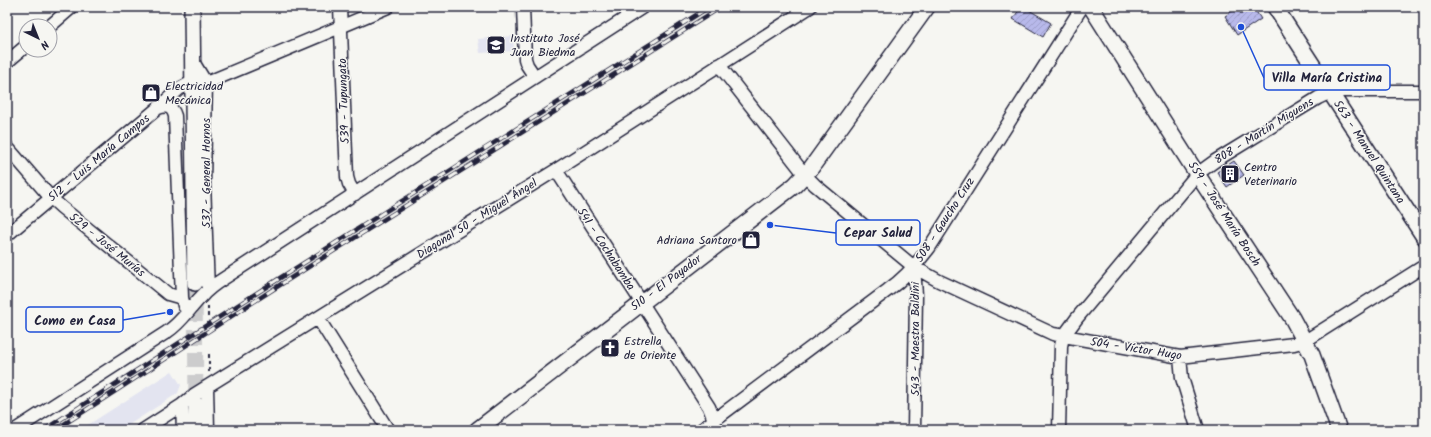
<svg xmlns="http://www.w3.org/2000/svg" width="1431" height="437" font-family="Kalam,sans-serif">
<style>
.built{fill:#e3e4f0}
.building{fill:url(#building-hatch);stroke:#22223b}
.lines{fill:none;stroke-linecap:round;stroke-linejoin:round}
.tertiary-tunnel{stroke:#cccccd;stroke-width:15;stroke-dasharray:15 8;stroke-linecap:butt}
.minor-casing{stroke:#22223b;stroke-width:15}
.tertiary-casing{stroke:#22223b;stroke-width:18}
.path{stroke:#22223b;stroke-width:2;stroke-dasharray:4 3;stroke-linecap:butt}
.minor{stroke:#f6f6f2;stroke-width:12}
.tertiary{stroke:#f6f6f2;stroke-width:15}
.rail-casing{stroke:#22223b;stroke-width:4.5}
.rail{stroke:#f6f6f2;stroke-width:3;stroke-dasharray:9;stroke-linecap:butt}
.labels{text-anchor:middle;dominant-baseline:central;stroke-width:3;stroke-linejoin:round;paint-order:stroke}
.poi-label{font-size:12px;fill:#22223b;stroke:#f6f6f2;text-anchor:start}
.street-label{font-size:12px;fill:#22223b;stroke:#f6f6f2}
.leader{fill:none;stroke:#1d4ed8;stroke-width:1.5}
.callout-dot{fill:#1d4ed8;stroke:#f6f6f2;stroke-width:1.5}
.callout{fill:#f6f6f2;stroke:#1d4ed8;stroke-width:1.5}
.callout-label{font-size:13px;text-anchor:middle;font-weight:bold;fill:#22223b}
</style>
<defs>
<pattern id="building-hatch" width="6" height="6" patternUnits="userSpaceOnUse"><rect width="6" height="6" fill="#b8b9eb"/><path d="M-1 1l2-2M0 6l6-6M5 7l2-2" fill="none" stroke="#9e9fca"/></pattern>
</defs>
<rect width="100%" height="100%" fill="#f6f6f2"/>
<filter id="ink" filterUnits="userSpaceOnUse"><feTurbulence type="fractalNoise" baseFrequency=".025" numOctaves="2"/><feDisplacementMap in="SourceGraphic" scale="8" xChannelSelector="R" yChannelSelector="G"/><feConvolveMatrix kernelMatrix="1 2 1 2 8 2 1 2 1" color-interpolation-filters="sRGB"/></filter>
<g filter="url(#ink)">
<path class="built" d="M513,36L514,51L480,53L478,39Z
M172,371L181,385L178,393L121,430H80Z"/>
<path class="building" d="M1021,7H1024L1051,23L1043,37L1013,19Z
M1252,7H1253L1261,19L1237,35L1225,16L1237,8L1241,14Z
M1234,161L1244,175L1227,187L1217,172Z
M610,339L619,352L611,357L602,345Z"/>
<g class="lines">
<path class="tertiary-tunnel" d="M195,283L196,404"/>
<g class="minor-casing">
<path id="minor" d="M340,7L347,177L349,184L355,194
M523,7L525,59L527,65L535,77
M50,26L72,7
M192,60L206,83L204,182L208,290
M7,62L26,46
M719,65L805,175L815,185L914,267L939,281L1053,334L1180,357L1294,344L1305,341L1424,266
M206,83L388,7
M158,108C167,105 172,106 175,116L182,298L184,306
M7,147L51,198L61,207L168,294L182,298
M556,170L709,407L714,420L715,430
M7,235L158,108L179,89L192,82
M318,318L388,430
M1180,357L1182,378L1198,430
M207,387L208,430
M182,405L183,430
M15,430L167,332C182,322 189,309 201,297C207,290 215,284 223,279L643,7
M143,430L182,405L195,394L556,170L810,7
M701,430L888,290C905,278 917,264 929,248L1082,7
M914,430L916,295L914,267
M1059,430L1061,346L1063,337L1077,318L1197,174L1215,161L1318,98L1331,92L1340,91H1424"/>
</g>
<g class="tertiary-casing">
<path id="tertiary" d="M192,7L195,283
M1091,7L1197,174L1292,318L1312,355L1339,430
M1275,7L1424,237
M195,430L196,404
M477,430L795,185L811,168L927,7"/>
</g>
<path class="path" d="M208,317V307
M209,372V353"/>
<use href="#minor" class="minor"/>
<use href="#tertiary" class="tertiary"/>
<g class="rail-casing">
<path id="rail" d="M44,430L280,278L709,7
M55,430L283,283L721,7"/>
</g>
<use href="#rail" class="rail"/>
</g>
</g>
<defs>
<g id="university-square" transform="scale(1)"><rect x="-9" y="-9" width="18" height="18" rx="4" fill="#22223b" stroke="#f6f6f2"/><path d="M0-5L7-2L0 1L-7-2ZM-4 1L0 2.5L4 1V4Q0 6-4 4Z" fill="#fff"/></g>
<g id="shop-square" transform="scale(1)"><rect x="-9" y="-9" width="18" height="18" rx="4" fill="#22223b" stroke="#f6f6f2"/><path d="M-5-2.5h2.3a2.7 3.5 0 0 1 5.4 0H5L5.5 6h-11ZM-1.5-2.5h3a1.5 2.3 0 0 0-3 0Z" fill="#fff"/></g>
<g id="building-square" transform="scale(1)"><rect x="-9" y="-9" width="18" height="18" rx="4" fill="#22223b" stroke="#f6f6f2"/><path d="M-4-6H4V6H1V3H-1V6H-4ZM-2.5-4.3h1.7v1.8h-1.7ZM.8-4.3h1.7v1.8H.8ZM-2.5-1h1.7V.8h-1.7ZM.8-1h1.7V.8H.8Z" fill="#fff"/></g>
<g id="church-square" transform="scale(1)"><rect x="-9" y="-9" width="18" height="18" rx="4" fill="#22223b" stroke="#f6f6f2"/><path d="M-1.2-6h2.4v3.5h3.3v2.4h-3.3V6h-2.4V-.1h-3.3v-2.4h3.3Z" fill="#fff"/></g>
</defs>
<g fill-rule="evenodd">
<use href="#university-square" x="496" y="45"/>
<use href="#shop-square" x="151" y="93"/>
<use href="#building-square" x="1230" y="174"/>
<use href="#shop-square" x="751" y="240"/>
<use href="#church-square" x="610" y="348"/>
</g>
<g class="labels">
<g class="poi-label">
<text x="510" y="38">Instituto José<tspan x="510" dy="14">Juan Biedma</tspan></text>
<text x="165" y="86">Electricidad<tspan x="165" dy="14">Mecánica</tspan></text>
<text x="1244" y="167">Centro<tspan x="1244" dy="14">Veterinario</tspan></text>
<text x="737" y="240" text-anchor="end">Adriana Santoro</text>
<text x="624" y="341">Estrella<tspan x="624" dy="14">de Oriente</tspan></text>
</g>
<g class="street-label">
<text transform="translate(344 101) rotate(-92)">539 - Tupungato</text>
<text transform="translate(1264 131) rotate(-32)">808 - Martín Miguens</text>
<text transform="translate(1369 152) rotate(57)">563 - Manuel Quintana</text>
<text transform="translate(99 158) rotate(-40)">512 - Luis María Campos</text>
<text transform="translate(206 173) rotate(-90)">537 - General Hornos</text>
<text transform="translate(1224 214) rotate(57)">559 - José María Bosch</text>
<text transform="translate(477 219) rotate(-32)">Diagonal 50 - Miguel Ángel</text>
<text transform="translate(945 220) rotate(-57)">508 - Gaucho Cruz</text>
<text transform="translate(107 245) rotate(39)">529 - José Murías</text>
<text transform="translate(606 249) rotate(57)">541 - Cochabamba</text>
<text transform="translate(666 283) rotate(-37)">510 - El Payador</text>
<text transform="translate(915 339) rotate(-90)">543 - Maestra Baldini</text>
<text transform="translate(1136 349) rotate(9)">504 - Víctor Hugo</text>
</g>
</g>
<path class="leader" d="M1241 27L1264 78M770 225L836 233M170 312L123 320"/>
<g class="callout-dot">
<circle cx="1241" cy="27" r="4"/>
<circle cx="770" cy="225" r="4"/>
<circle cx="170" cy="312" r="4"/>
</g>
<g class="callout">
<rect x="1264" y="65" width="126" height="25" rx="4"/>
<rect x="836" y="220" width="84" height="25" rx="4"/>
<rect x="26" y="307" width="97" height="25" rx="4"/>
</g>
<g class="callout-label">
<text x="1327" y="82">Villa María Cristina</text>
<text x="878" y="237">Cepar Salud</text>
<text x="75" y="325">Como en Casa</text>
</g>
<rect width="1431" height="437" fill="none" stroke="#f6f6f2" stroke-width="24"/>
<rect x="12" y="12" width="1407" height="413" fill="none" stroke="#22223b" stroke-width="1.5" filter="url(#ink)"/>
<g transform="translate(38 38) rotate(137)"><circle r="19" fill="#f6f6f2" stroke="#a1a1a9"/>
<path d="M0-3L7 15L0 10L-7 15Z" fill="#22223b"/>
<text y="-6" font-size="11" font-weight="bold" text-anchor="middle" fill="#22223b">N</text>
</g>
</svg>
